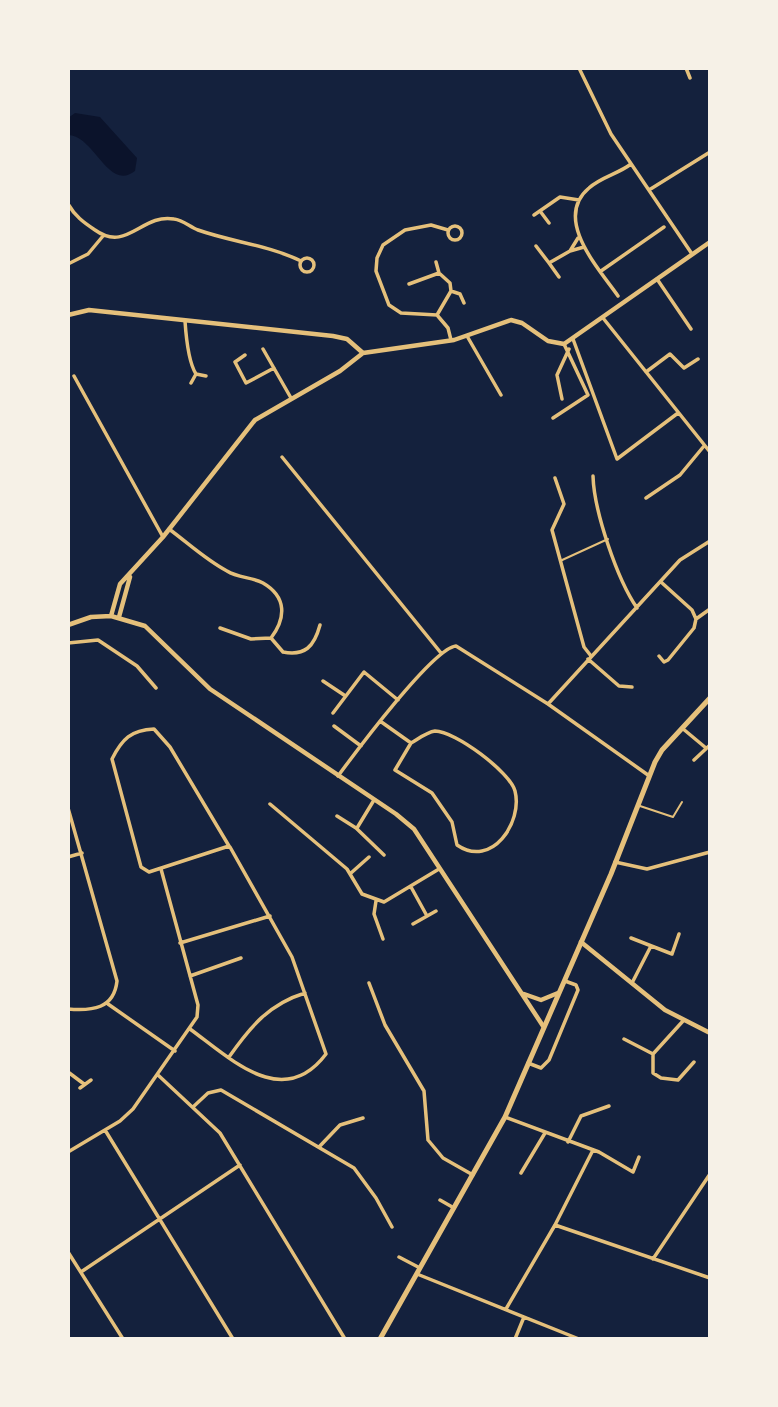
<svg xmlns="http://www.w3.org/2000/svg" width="778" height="1407" font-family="Merriweather,serif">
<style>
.water{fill:#0b132b}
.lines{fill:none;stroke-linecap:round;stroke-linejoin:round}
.service{stroke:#e5c07b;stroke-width:2}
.minor{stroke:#e5c07b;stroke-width:3.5}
.tertiary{stroke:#e5c07b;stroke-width:4.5}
.secondary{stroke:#e5c07b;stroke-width:5}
</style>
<rect width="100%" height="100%" fill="#14213d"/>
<path class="water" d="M75,113L100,117L137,158L135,171C108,192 94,135 68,135V118Z"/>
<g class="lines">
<path class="service" d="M560,561L608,539
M640,806L673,817L682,802"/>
<path class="minor" d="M579,68L611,134L692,254
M686,68L690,78
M649,190L710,152
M68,204C75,216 83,222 95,230C127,253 142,213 174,219C183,220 190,227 198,230C232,242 268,245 301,261
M540,211L549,223
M534,215L560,197L579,200
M448 233a7 7 0 1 1 14 0a7 7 0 1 1-14 0Z
M448,230L431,225L405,230L383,245L377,258L376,271L389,305L401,313L437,315L451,291L460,294L464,303
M578,238L570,251L584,247
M536,246L549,263
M300 265a7 7 0 1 1 14 0a7 7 0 1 1-14 0Z
M436,262L439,273
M68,264L88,254L103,236
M601,271L664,227
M559,277L549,263L570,251
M657,279L691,329
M409,284L439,273L450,283L451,291
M618,296C600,270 552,219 589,188C601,177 618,174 631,164
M437,315L448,328L451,340
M603,318L710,452
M185,321C186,336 189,363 196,374
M467,336L501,395
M573,339L617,459L678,413
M263,349L291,398
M245,355L235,362L246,383L274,368
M646,372L670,354L684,368L698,359
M74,376L163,537
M191,383L196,374L206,376
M562,399L557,375L569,349
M553,418L588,395L564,344
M282,457L441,653
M593,476C594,511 617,579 637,608
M555,478L564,504L552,530L584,647L591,656
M646,498L680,475L704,446
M169,529C188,543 206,560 227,571C238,578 252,577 263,583C287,597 286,618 271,638L251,639L220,628
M696,619L710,609
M271,638L283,652C305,656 314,647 320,625
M68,643L98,640L137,666L156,688
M659,656L664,662L668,660L694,628L696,619L692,610L661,582
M588,659L619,686L632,687
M323,681L344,695
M548,704L680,560L710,541
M333,713L364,672L398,700
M380,721L411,743C418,739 427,732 435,731C455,731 510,772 515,791C523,822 492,869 457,845L452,822L432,793L395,770L411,743
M334,726L361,746
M682,728L706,748
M154,729L170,747L229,846L149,872L141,867L112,759C122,739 131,730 154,729Z
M694,760L710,745
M338,776C355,753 433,648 456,646L548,704L648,775
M270,804L347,869L362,894L384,902L439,869
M68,808L117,981C114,1009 92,1011 68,1009
M337,816L356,828L384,855
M357,828L374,800
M68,857L82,853
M615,862L647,869L710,852
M351,873L369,857
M411,887L427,916
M376,901L374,914L383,939
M413,924L436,911
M631,938L672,954L679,934
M180,943L270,916
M190,976L241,958
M369,983L385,1025L424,1091L428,1140L443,1158L473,1175
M632,983L651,946
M108,1004L175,1051
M683,1021L653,1054V1073L661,1078L678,1080L694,1062
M190,1029C231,1059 283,1111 326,1054L292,957L230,847
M624,1039L653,1054
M229,1057C250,1027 269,1004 305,993
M528,1063L541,1068L549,1060L578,990L576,985L565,981
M68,1072L84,1084
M158,1075L220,1133L345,1339
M80,1088L91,1080
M193,1107L208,1093L221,1090L354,1168L376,1198L392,1227
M505,1117L599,1152L633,1172L639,1157
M105,1130L233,1339
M568,1142L581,1116L609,1106
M319,1147L340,1125L363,1118
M68,1152L120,1121L133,1109L197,1017L198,1005L161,869
M521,1173L545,1133
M440,1200L454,1208
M555,1225L710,1278
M68,1252L123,1339
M399,1257L420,1268
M653,1259L710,1174
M81,1272L240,1165
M417,1274L579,1339
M506,1309L555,1225L593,1150
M515,1339L524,1317"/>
<path class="tertiary" d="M68,315L89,310L333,336L347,339L363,353
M111,616L120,584L163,537L255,420L340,371L363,353L454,340L511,320L522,323L548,341L564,344L710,242
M119,617L130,577
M68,625L91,617L111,616L145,626L210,689L396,814L414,829L543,1026
M581,942L665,1010L710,1033
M524,994L541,1000L558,993"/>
<path class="secondary" d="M380,1339L505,1117L611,874L655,762L662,750L710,698"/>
</g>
<rect width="778" height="1407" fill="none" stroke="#f6f1e7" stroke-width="140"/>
</svg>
